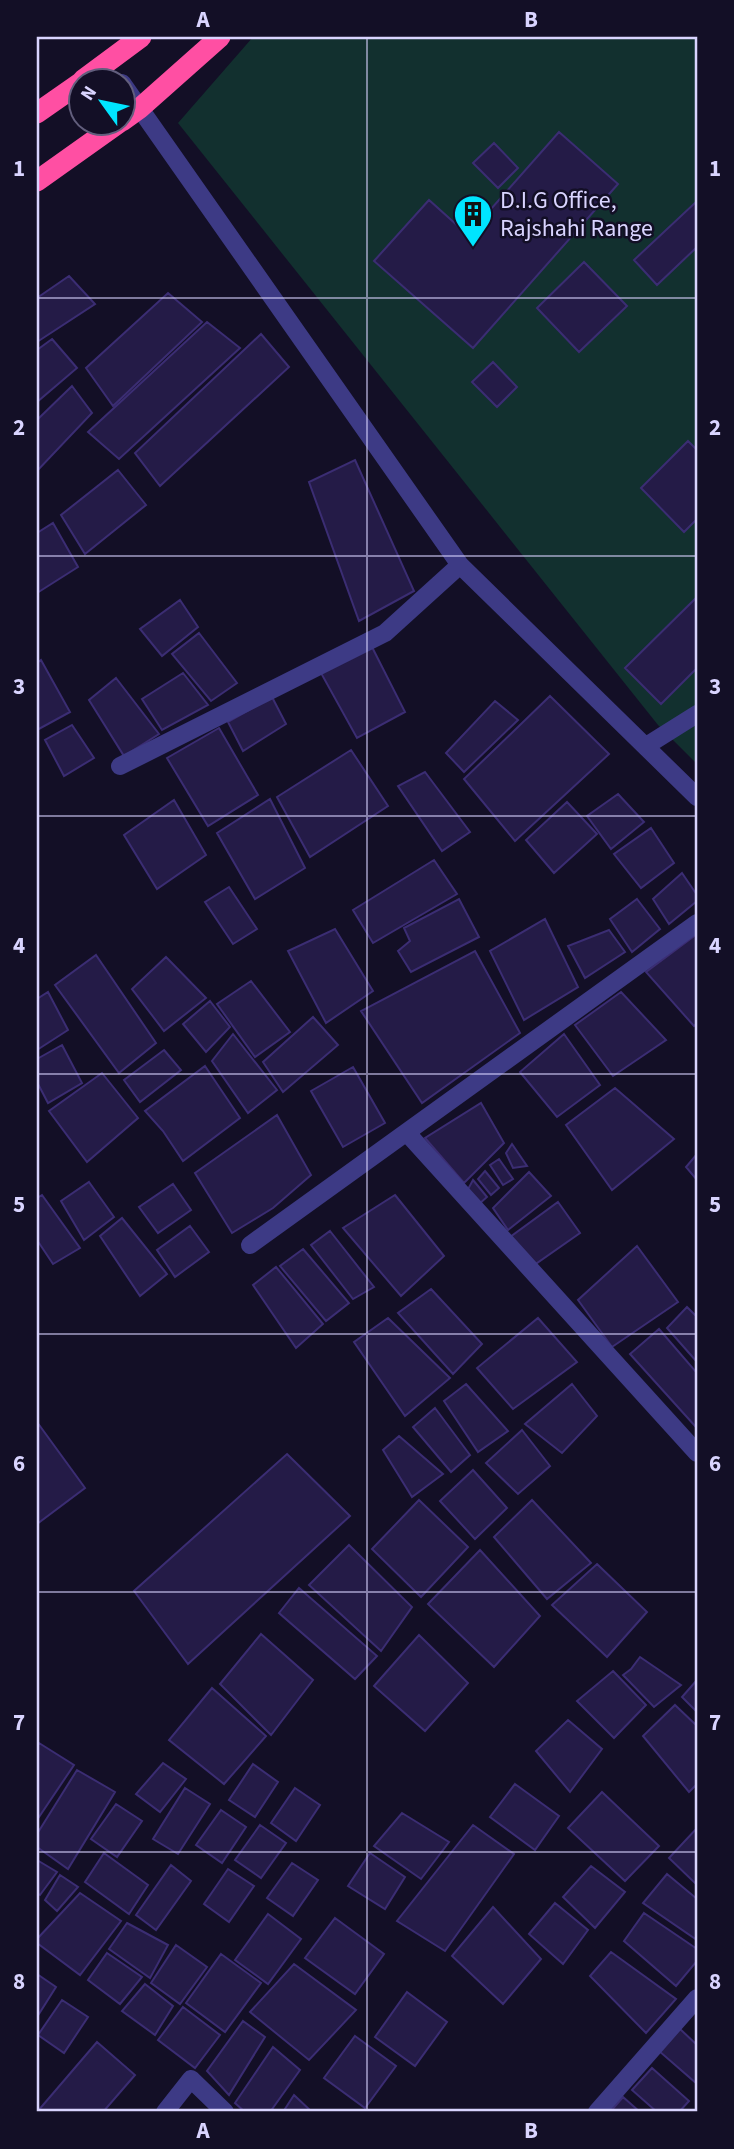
<svg xmlns="http://www.w3.org/2000/svg" width="734" height="2149" font-family="'Source Sans 3',sans-serif">
<style>
.green{fill:#12302f}
.building{fill:#241b47;stroke:#3b2d73;stroke-width:2}
.lines{fill:none;stroke-linecap:round;stroke-linejoin:round}
.street{stroke:#3d3a85;stroke-width:18}
.highway{stroke:#ff4fa3;stroke-width:21}
.grid{fill:none;stroke:#d9d4ff;stroke-width:2;stroke-opacity:0.55}
.labels{text-anchor:middle;dominant-baseline:central;stroke-width:5;stroke-linejoin:round;paint-order:stroke}
.poi-label{font-size:24px;fill:#d9d4ff;stroke:#130f26;text-anchor:start}
.neatline{fill:none;stroke:#d9d4ff;stroke-width:2.5}
.grid-label{font-size:23px;text-anchor:middle;font-weight:bold;fill:#d9d4ff}
</style>
<rect width="100%" height="100%" fill="#130f26"/>
<path class="green" d="M253,37H697V764L658,725L178,123Z"/>
<path class="building" d="M559,132L618,184L473,348L374,261L429,200L468,235Z
M494,143L518,168L498,188L473,163Z
M697,201V247L657,285L634,260Z
M584,262L627,306L579,352L537,308Z
M69,276L95,304L37,342V298Z
M168,293L202,322L113,406L86,368Z
M207,322L240,348L119,459L88,432Z
M261,334L289,367L160,486L135,453Z
M52,339L77,368L37,402V350Z
M493,362L517,387L497,407L472,382Z
M72,386L92,413L37,471V420Z
M688,441L697,450V519L684,532L641,488Z
M355,460L414,591L359,621L309,482Z
M118,470L146,505L85,554L61,515Z
M53,523L78,567L37,593V533Z
M697,597V668L661,704L625,668Z
M180,600L198,627L162,656L140,629Z
M199,633L237,683L211,701L172,654Z
M372,647L405,712L357,738L321,673Z
M41,660L70,712L37,730V663Z
M183,673L208,705L162,730L142,699Z
M116,678L159,734L124,756L89,700Z
M550,696L609,754L515,841L464,779Z
M272,697L286,724L243,751L228,722Z
M495,701L518,720L464,772L446,753Z
M72,725L94,758L64,776L45,740Z
M219,728L258,795L208,826L167,758Z
M351,750L388,806L310,857L277,797Z
M425,772L470,832L442,851L398,786Z
M618,794L644,822L611,849L587,816Z
M270,799L305,868L255,899L217,833Z
M174,800L206,855L157,889L124,835Z
M567,802L597,834L554,873L526,840Z
M651,828L674,863L641,888L614,854Z
M434,860L457,894L373,943L353,910Z
M682,873L697,895V901L669,924L653,899Z
M229,887L257,929L233,944L205,902Z
M459,899L479,937L411,972L398,951L410,941L404,928Z
M637,899L660,929L632,952L610,919Z
M545,919L578,987L524,1020L490,951Z
M335,929L373,991L326,1023L288,951Z
M609,930L625,952L585,978L568,946Z
M697,934V1023L694,1026L646,972Z
M475,951L520,1033L422,1103L361,1011Z
M96,955L156,1043L119,1073L55,985Z
M166,957L206,998L164,1031L132,989Z
M251,981L290,1032L255,1057L217,1004Z
M48,992L68,1030L37,1050V999Z
M621,992L666,1040L613,1076L575,1025Z
M210,1001L230,1027L206,1052L183,1024Z
M313,1017L338,1045L283,1092L263,1062Z
M233,1034L277,1090L248,1113L212,1061Z
M564,1034L600,1085L557,1117L520,1072Z
M62,1045L82,1083L48,1103L37,1082V1059Z
M164,1050L181,1070L140,1102L124,1080Z
M205,1066L240,1118L183,1161L163,1131L145,1111Z
M353,1067L385,1123L343,1147L311,1091Z
M102,1073L138,1118L87,1162L49,1111Z
M615,1088L674,1139L612,1190L566,1125Z
M481,1103L504,1143L464,1183L425,1138Z
M277,1115L311,1175L273,1208L232,1233L195,1173Z
M512,1144L527,1166L513,1168L506,1153Z
M697,1154V1180L686,1167Z
M499,1159L513,1179L503,1185L490,1165Z
M485,1171L499,1188L491,1195L478,1179Z
M529,1172L551,1196L508,1230L493,1208Z
M473,1180L487,1197L479,1204L467,1191Z
M89,1182L114,1217L84,1240L61,1201Z
M173,1184L191,1210L158,1233L139,1207Z
M42,1195L80,1248L53,1264L37,1240V1198Z
M395,1195L444,1256L401,1296L343,1228Z
M558,1202L580,1233L527,1270L506,1240Z
M122,1218L167,1274L140,1296L100,1236Z
M190,1226L209,1252L175,1277L157,1250Z
M330,1231L374,1287L353,1299L311,1245Z
M637,1246L678,1302L612,1347L578,1300Z
M303,1249L349,1303L326,1321L280,1266Z
M276,1267L323,1324L296,1348L253,1285Z
M431,1289L482,1344L453,1374L398,1313Z
M687,1307L697,1317V1362L667,1328Z
M388,1318L450,1378L405,1416L354,1342Z
M538,1318L577,1362L513,1409L477,1368Z
M659,1329L697,1373V1424L695,1426L630,1354Z
M466,1384L508,1431L478,1452L444,1401Z
M572,1384L597,1416L562,1453L525,1424Z
M435,1408L470,1455L451,1472L413,1427Z
M37,1422L85,1488L37,1524Z
M522,1430L550,1466L518,1494L486,1463Z
M399,1436L443,1474L412,1497L383,1450Z
M287,1454L350,1516L188,1664L134,1591Z
M473,1470L507,1508L475,1539L440,1501Z
M419,1500L468,1547L421,1597L372,1549Z
M532,1500L591,1563L547,1599L494,1537Z
M349,1545L412,1607L381,1651L309,1585Z
M480,1550L540,1616L494,1667L428,1604Z
M597,1564L647,1612L607,1657L552,1605Z
M299,1588L377,1656L355,1679L279,1613Z
M261,1634L313,1680L271,1735L220,1684Z
M419,1635L468,1683L425,1731L374,1686Z
M640,1657L681,1685L654,1707L623,1675L631,1669Z
M613,1671L646,1705L614,1738L577,1701Z
M697,1680V1712L682,1697Z
M212,1688L266,1736L224,1784L169,1740Z
M675,1705L697,1726V1784L689,1792L643,1736Z
M568,1720L602,1749L570,1792L536,1751Z
M39,1743L74,1765L37,1820V1747Z
M163,1763L186,1779L160,1812L136,1794Z
M253,1764L278,1782L255,1817L229,1800Z
M77,1770L115,1792L68,1869L37,1847V1834Z
M515,1784L559,1816L535,1850L490,1817Z
M185,1788L210,1804L178,1854L153,1839Z
M295,1788L320,1805L296,1841L271,1823Z
M602,1792L659,1846L625,1881L568,1828Z
M116,1804L142,1821L117,1857L91,1839Z
M221,1810L246,1827L222,1863L196,1845Z
M402,1813L449,1842L421,1879L374,1846Z
M260,1825L286,1843L261,1878L235,1860Z
M473,1825L514,1854L445,1951L397,1921Z
M697,1828V1885L669,1858Z
M104,1853L148,1885L129,1914L85,1882Z
M370,1853L405,1877L385,1909L348,1886Z
M37,1860L57,1872L40,1895L37,1893Z
M292,1863L318,1880L293,1916L267,1898Z
M171,1865L191,1881L156,1930L136,1915Z
M591,1866L625,1892L595,1928L563,1897Z
M228,1869L254,1886L229,1922L204,1904Z
M667,1874L697,1899V1940L643,1903Z
M60,1875L78,1887L57,1911L45,1900Z
M80,1893L121,1921L80,1975L37,1943V1939Z
M555,1903L588,1930L563,1964L529,1934Z
M493,1907L541,1959L503,2004L452,1956Z
M644,1913L697,1949V1961L676,1986L624,1941Z
M268,1914L301,1939L268,1984L235,1960Z
M335,1918L384,1954L355,1994L305,1958Z
M127,1923L168,1945L150,1978L109,1949Z
M176,1945L207,1967L180,2004L151,1983Z
M611,1952L676,1999L646,2033L590,1976Z
M107,1953L142,1977L120,2004L88,1980Z
M221,1954L261,1983L225,2032L186,2003Z
M294,1964L356,2010L309,2060L250,2012Z
M37,1974L56,1987L37,2017Z
M145,1984L173,2006L155,2035L122,2011Z
M407,1992L447,2022L415,2066L375,2037Z
M62,2000L88,2017L64,2053L38,2035Z
M183,2007L220,2035L195,2068L158,2040Z
M243,2021L265,2037L229,2095L207,2071Z
M679,2028L697,2045L696,2083L659,2051Z
M355,2036L396,2066L365,2108L324,2078Z
M97,2042L135,2075L103,2112H37Z
M273,2047L300,2070L270,2112H245L235,2103Z
M652,2068L689,2101L679,2112H657L632,2090Z
M294,2095L312,2112H283Z
M623,2097L640,2112H610Z"/>
<g class="lines">
<path class="street" d="M122,83L460,565L697,797
M646,746L697,714
M120,766L385,633L460,565
M407,1133L697,1453
M250,1245L697,923
M165,2112L191,2079L225,2112
M597,2112L697,1998"/>
<path class="highway" d="M83,80L141,37
M37,113L80,83
M122,121L140,108L220,37
M37,181L120,122"/>
</g>
<path class="grid" d="M367,37V2112M37,298H697M37,556H697M37,816H697M37,1074H697M37,1334H697M37,1592H697M37,1852H697"/>
<defs>
<g id="building-pin" transform="scale(2.0125)"><path d="M0 17L-7.5 6A9.5 9.5 0 1 1 7.5 6Z" fill="#00e5ff" stroke="#130f26"/><path d="M-4-6H4V6H1V3H-1V6H-4ZM-2.5-4.3h1.7v1.8h-1.7ZM.8-4.3h1.7v1.8H.8ZM-2.5-1h1.7V.8h-1.7ZM.8-1h1.7V.8H.8Z" fill="#111"/></g>
</defs>
<g fill-rule="evenodd">
<use href="#building-pin" x="473" y="214"/>
</g>
<g class="labels">
<g class="poi-label">
<text x="500" y="200">D.I.G Office,<tspan x="500" dy="28">Rajshahi Range</tspan></text>
</g>
</g>
<rect width="734" height="2149" fill="none" stroke="#130f26" stroke-width="77"/>
<g transform="translate(102 102) rotate(303)"><circle r="33" fill="#130f26" stroke="#625e7d" stroke-width="2"/>
<path d="M0-5L12 26L0 18L-12 26Z" fill="#00e5ff"/>
<text y="-10" font-size="19" font-weight="bold" text-anchor="middle" fill="#d9d4ff">N</text>
</g>
<rect x="38" y="38" width="658" height="2072" class="neatline"/>
<g class="grid-label">
<text x="203" y="27">A</text>
<text x="531" y="27">B</text>
<text x="19" y="176">1</text>
<text x="715" y="176">1</text>
<text x="19" y="435">2</text>
<text x="715" y="435">2</text>
<text x="19" y="694">3</text>
<text x="715" y="694">3</text>
<text x="19" y="953">4</text>
<text x="715" y="953">4</text>
<text x="19" y="1212">5</text>
<text x="715" y="1212">5</text>
<text x="19" y="1471">6</text>
<text x="715" y="1471">6</text>
<text x="19" y="1730">7</text>
<text x="715" y="1730">7</text>
<text x="19" y="1989">8</text>
<text x="715" y="1989">8</text>
<text x="203" y="2138">A</text>
<text x="531" y="2138">B</text>
</g>
</svg>
